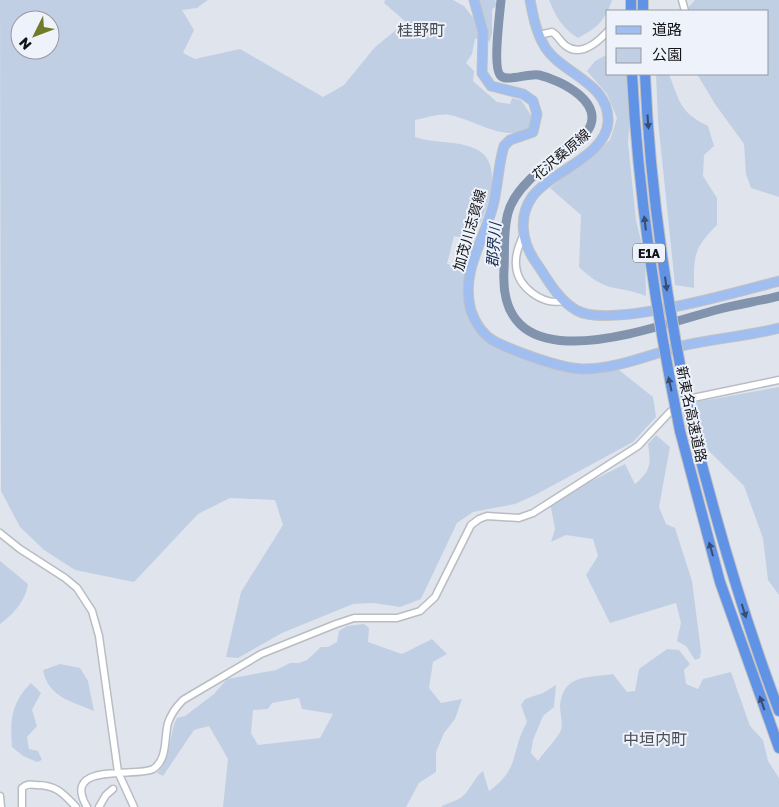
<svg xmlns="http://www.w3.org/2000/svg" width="779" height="807" font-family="'Golos Text','Noto Sans JP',sans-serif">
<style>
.green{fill:#c1cfe5;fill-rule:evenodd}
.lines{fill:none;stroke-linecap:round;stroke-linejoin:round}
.river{stroke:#8293ae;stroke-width:9}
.minor-casing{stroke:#b8bdc4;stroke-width:9}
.major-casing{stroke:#c2c2c3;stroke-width:11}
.highway-casing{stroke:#c2c2c3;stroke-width:12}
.minor{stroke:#fff;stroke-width:6}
.major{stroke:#a0bef0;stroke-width:9}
.highway{stroke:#6093e6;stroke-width:10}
.highway-bridge-casing{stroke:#c2c2c3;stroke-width:12;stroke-linecap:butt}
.highway-bridge{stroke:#6093e6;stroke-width:10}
.oneway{fill:#364d74}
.labels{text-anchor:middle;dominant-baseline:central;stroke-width:4;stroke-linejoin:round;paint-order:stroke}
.shield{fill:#eef2fa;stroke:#55575b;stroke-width:1}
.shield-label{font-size:12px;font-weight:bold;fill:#131417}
.street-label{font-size:14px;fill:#131417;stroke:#eef2fa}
.water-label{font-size:15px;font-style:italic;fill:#12284d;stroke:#eef2fa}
.quarter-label{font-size:16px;fill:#4b4f55;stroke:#eef2fa}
</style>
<rect width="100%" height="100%" fill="#e0e5ed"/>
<path class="green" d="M0,0H208L197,8L182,10L194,30L183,53L195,59L240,49L323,97L344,85L375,47L406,22L384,3L385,0H453L464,6L475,20L479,38L475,39L472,54L466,63L474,71L473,81L497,102L510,104L512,98L521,100L531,115L532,125C511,146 475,120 450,115C440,113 426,118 415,120V137C435,144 457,140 476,149C508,164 484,219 472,240L454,236L447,264L467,268V312L476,330L491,343L546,365L614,366L653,397L656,417L633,442L535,495L515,504L473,512L457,523L421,599L400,607L374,603L353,604L282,633L238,658L226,657L241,592L283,525L275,500L230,498L198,514L134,582L75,570L44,550L20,527L1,491ZM20,20H50V50H20Z
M478,0H495L497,6L492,9V34L489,43Z
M549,0H612C605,21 597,28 578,38C562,28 556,17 549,0Z
M695,0H779V197L751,188L746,174L744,144L715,104L697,74H768V11H685Z
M608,54V74H628L630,118L628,143L636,220L645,258L646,296C615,284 607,294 579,267L581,215L550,188L610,140L617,118L607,94L587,71L595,61Z
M656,74H669C679,100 680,113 708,126L714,146L704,155L703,176L717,198V225C693,249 694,256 694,288L675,285L658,121Z
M779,387V595L768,580L763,538L744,486L702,444L696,402Z
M656,435L670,447L659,507L666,524L675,528L692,581L701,651L700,658L695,660L686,646L677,641L681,623L676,603L610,623L586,575L598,556L593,539L566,535L551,542L555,529L550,502L625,464L635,484C651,471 651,464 648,444Z
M0,561L28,584C26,600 13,615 0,624Z
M364,624L369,628L368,642L402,654L432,639L447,654L433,662L429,688L441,703L462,699L455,719L444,733L436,752V772L419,783L406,807H223L228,759L209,726L194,730L163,776L157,773C172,759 168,735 177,718L185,716L214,694L227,679L276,670L290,663H299L307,660L321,647H328L337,642L339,631L347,626ZM299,698L302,709L333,714L320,738L258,745L251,733L253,710L268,709L272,703Z
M667,649L679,650L690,664L684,670L686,684L698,689L703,679L731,672L750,726L763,740L768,761L779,778V807H441C448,802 456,802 463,796C471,788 474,778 483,771L489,791C521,768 510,752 527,722L521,705L525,699L543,693L556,685L554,707L543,716L533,740L531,753L538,761C543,753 558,738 561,730C563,723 560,713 560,706C563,674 587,678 613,674L627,692L635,691L639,669Z
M60,664L80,668L88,681L94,711C71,701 48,697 43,670Z
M31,683L41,693L32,710L37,726L27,737L29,749L38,751L42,760L37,762L23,756L12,747C10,720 11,703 31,683Z"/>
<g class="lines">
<path class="river" d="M501,0C500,13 492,69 501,76C508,82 528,73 539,75C561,80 609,104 586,133C562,155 516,181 508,213C503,231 505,252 504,270C497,391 659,324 720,309C739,304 760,301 779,296"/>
<g class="minor-casing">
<path id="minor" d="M682,0L685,11
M539,35L552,32C558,35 560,42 566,46C581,57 598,42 608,31
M524,234C519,244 515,254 516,265C517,287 543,306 563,301
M0,533L20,549L65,578L77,588L92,611L99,636L118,772L134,807
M0,796L1,807
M22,807V788C26,784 30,784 36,785C56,785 63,793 76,807
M87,807C60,761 137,778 153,769C168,760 164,737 168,723C171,714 176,707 183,700L261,654L336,624L354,618H397L420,611L435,597L471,525L479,519L487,516L519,518L533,513L638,446L670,412L688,399L779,380
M99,807L106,795L113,789"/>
</g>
<g class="major-casing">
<path id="major" d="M474,0L483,32L482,73L491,86L523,94L533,101L537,114L533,132L510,140L504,146C498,166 498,186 493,206C484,240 460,273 471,311C475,322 483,335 494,341C513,351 562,369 583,369C618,369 653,353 686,345C717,338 749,336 779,328
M530,0C533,16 536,32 545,47C562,74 610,83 608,122C606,156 550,172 532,197C518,217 522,242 535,261C547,278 557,299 576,310C608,330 740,291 779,281"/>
</g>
<g class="highway-casing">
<path id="highway" d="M631,0V11
M643,0V11
M693,430C717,525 744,619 779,711
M680,431L720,582L779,748"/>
</g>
<use href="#minor" class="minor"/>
<use href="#major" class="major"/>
<use href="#highway" class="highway"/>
<g class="highway-bridge-casing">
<path id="highway-bridge" d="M632,74C638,194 656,313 680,431
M645,74C650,194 668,312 693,430"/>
</g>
<use href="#highway-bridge" class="highway-bridge"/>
</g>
<defs><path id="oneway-solid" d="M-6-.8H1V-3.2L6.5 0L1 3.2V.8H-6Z" transform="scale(1.25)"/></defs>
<g class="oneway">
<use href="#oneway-solid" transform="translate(648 122) rotate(86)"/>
<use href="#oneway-solid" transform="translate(645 223) rotate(-97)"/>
<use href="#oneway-solid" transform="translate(666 284) rotate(82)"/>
<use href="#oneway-solid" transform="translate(670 384) rotate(-102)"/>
<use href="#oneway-solid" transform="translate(711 549) rotate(-106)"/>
<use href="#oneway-solid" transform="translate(744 611) rotate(72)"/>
<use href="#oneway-solid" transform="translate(762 703) rotate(-110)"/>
</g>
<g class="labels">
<rect class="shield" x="633" y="243.5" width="32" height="19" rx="4"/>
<g class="shield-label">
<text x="649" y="253">E1A</text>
</g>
<g class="street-label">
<text transform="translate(561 154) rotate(-40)">花沢桑原線</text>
<text transform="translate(469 230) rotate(-74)">加茂川志賀線</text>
<text transform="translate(692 414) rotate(78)">新東名高速道路</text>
</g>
<g class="water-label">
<text transform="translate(493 245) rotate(-86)">郡界川</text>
</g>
<g class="quarter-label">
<text x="421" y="30">桂野町</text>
<text x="655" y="739">中垣内町</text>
</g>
</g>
<rect x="606" y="10" width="162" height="65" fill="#eef2fa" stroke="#96999f"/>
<rect x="616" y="26" width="25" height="8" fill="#a0bef0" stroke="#96999f"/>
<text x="652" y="35" font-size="15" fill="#131417">道路</text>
<rect x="616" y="48" width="25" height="15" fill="#c1cfe5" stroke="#96999f"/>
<text x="652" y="60" font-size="15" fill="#131417">公園</text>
<g transform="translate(35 35) rotate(228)"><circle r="24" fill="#eef2fa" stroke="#96999f"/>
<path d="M0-4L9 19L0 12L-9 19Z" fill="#717b27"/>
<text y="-8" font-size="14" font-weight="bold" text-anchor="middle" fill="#131417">N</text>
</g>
</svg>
